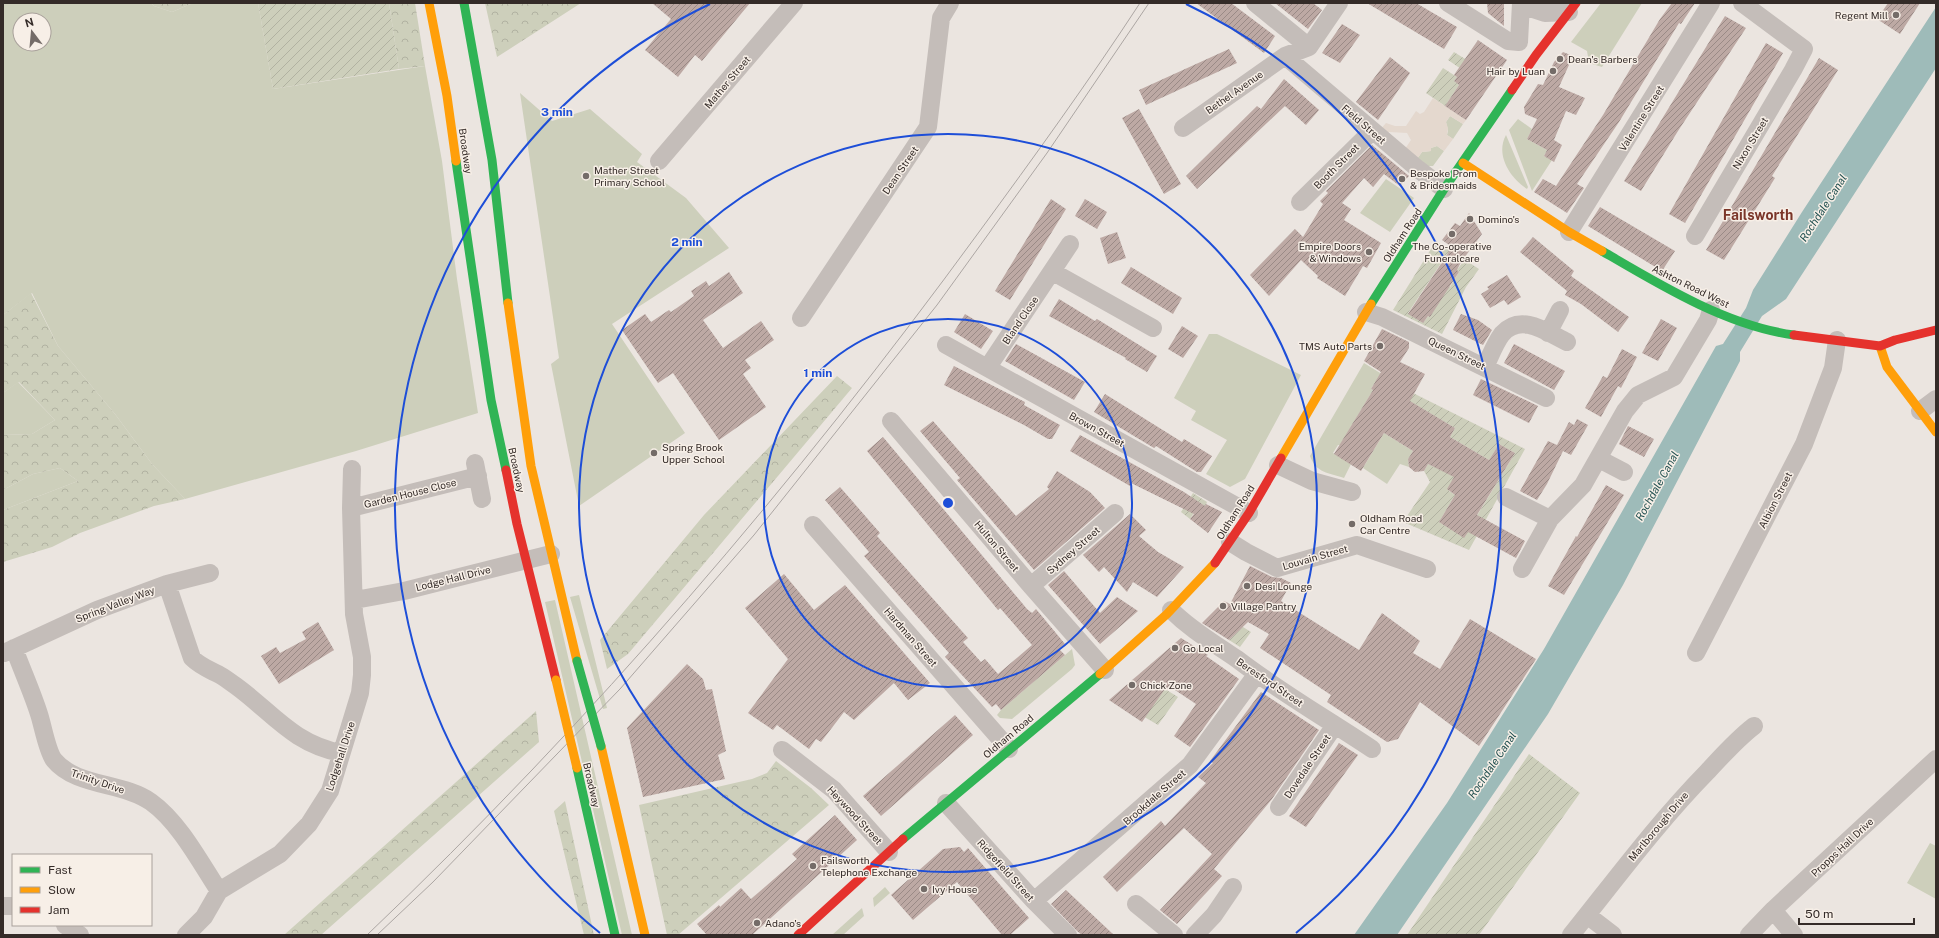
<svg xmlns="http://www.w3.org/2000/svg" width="1939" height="938" font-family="'Public Sans',sans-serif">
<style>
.grass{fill:#cdcfbb;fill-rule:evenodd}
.forest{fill:url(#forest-crowns)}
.garden{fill:url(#garden-furrows);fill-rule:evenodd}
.plaza{fill:#e4d8ce}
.water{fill:#9ebbb9}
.building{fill:url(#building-hatch)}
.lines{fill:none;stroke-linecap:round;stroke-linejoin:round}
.street{stroke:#c4bdb9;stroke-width:18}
.fast{stroke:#30b455;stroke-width:9}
.slow{stroke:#ff9f0a;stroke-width:9}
.jam{stroke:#e5322d;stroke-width:9}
.tram{stroke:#aca6a3;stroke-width:1}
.fast-bridge{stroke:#30b455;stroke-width:9}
.slow-bridge{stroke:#ff9f0a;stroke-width:9}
.ring{fill:none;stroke:#1d4ed8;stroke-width:2}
.poi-dot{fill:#746c68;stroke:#f7efe7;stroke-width:1.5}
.labels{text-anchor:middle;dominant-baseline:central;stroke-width:3;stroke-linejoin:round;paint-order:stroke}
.poi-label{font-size:10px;fill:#342b28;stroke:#f7efe7;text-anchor:start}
.street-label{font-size:10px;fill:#342b28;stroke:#f7efe7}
.water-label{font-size:11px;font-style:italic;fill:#225151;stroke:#f7efe7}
.district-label{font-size:14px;font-weight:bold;fill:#7b3629;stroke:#f7efe7}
.centre{fill:#1d4ed8;stroke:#f7efe7;stroke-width:2}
.ring-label{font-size:12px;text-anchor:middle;font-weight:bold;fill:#1d4ed8;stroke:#f7efe7;stroke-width:3;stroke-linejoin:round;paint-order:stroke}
</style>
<defs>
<pattern id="forest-crowns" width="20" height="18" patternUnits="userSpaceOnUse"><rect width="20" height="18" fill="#cdcfbb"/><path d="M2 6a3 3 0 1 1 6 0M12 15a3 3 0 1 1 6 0" fill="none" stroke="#b1b2a1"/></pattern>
<pattern id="garden-furrows" width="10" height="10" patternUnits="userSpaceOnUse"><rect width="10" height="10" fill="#cdcfbb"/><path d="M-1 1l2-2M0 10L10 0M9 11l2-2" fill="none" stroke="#b1b2a1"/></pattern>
<pattern id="building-hatch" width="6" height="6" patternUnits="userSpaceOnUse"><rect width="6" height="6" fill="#bda9a4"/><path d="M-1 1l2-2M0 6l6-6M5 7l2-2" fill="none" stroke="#9a8a86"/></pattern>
</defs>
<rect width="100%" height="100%" fill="#ebe5e0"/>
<path class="grass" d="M3,3H151L154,6L172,12L193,3H258L273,89L425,66L442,161L457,279L478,413L356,451L185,499L152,464L115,414L58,346L32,293L3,315ZM20,20H44V44H20Z
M1601,3H1642L1602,67L1589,63L1587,51L1571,42Z
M520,93L552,121L590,109L642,154L637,162L686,198L729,248L612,324L685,433L579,506L551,364L559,358Z
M1450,116L1463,124L1453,139L1447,135L1448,131L1446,122Z
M1518,119L1532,129L1527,139L1547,150L1544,156L1552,160L1532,191L1509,130Z
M1506,135L1528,187L1527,189C1510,178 1495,155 1506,135Z
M1437,146L1444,151L1433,166H1427L1417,159L1422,152L1431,151V148Z
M1386,179L1414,198L1390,232L1360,213Z
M1209,334H1217L1301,375L1245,479L1230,487L1206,474L1227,440L1191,420L1196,411L1174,398Z
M1364,363L1411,392L1375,382L1371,389L1373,390L1340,445H1338L1333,453L1351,464L1344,478C1329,473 1316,473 1310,456Z
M18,382L55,420L32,434L3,435V393Z
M1384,433L1413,451L1408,459L1409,467L1400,464L1387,484L1363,468Z
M60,468L78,481L3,510V490L33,474Z
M579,595L607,708L603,709L570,597Z
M555,600L632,935H622L545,602Z
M1072,649L1075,665L1072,669L1012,719L1000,718L997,715L1001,710Z
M1930,843L1936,846V899L1907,883Z
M885,887L890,893L874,907L873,898Z
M862,908L864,916L843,935H832Z"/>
<path class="forest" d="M151,3H193L172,12L154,6Z
M389,3H415L425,66L399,69Z
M485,3H581L497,57Z
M31,293L58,346L115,414L152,464L185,499L154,506L80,533L52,547L3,562V510L78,481L60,468L33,474L3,490V435L32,434L55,420L19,382L3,393V315Z
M837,376L852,388L628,654L607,669L600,640L704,515Z
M536,711L539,742L321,935H284Z
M776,761L811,788L829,805L678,935H667L639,805L752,779L767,773Z
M565,801L594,935H584L554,811Z"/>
<path class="garden" d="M258,3H389L399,69L273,89Z
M1454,52L1470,62L1464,71L1448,60Z
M1443,68L1457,77L1454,81L1459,85L1445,106L1426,93Z
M1436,241L1479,269L1466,287L1442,334L1393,310ZM1447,254L1462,263L1457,270L1459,272L1450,287L1447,286L1430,317L1428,316L1423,323L1408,313Z
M1411,392L1525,449L1469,550L1403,522L1430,482L1424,471L1428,464L1434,467L1436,464L1455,476L1449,487V491L1455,495L1439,522L1464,537L1515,453L1499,444L1489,460L1450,437L1455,428L1406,399Z
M1193,493L1207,502L1205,506L1200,503L1190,519L1181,512Z
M1243,627L1251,632L1240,647L1229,640Z
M1165,689L1178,697L1158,725L1136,712Z
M1529,754L1580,793L1479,935H1407Z"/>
<path class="plaza" d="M1433,98L1466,120L1463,124L1450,116L1446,122L1448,128L1447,135L1453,139L1444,151L1437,146L1431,148V151L1422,152L1417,159L1405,149L1411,140L1407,133L1389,132L1386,135L1380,130L1386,123L1395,126H1406L1416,111L1420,114L1424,112Z"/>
<path class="water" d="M1936,7V68L1786,299L1762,316L1740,352V361L1623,585L1548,714L1397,935H1354L1447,803L1544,649L1716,346L1723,344L1746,308L1753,290L1802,212Z"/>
<path class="building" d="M652,3H750L702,61L695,55L678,77L645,50L671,19Z
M1196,3H1231L1275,36L1264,53Z
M1275,3H1313L1322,10L1308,29Z
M1367,3H1416L1457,27L1444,49Z
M1487,3H1504V26L1488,13Z
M1672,3H1695L1681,24L1679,23L1619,122L1577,184L1584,188L1567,213L1534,192L1543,179L1556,186L1603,115L1660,19Z
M1888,3H1920L1900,34L1877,19Z
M1725,16L1746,28L1678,131L1641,191L1624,181Z
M1342,24L1360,35L1340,63L1322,53Z
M1478,40L1507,60L1466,120L1445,106L1459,85L1454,81L1457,77L1454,75Z
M1766,43L1783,53L1685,223L1669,214Z
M1229,49L1237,63L1146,105L1139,90Z
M1563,52L1573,56L1559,87L1585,98L1576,115L1566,111L1554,140L1562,145L1554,162L1544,156L1547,150L1527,139L1537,119L1525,114L1524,107L1538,84L1543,85L1554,62Z
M1390,57L1410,73L1378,120L1356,102Z
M1819,58L1838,70L1772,176L1775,178L1724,260L1706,250Z
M1284,79L1319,110L1306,125L1285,106L1197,189L1186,176L1257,106L1261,109Z
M1139,109L1181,184L1164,194L1122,118Z
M1372,145L1409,176L1400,186L1384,174L1373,187L1364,178L1342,203L1351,209L1344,220L1381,243L1367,268L1363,266L1345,296L1317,278L1318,276L1301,260L1269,296L1250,275L1295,229L1303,237L1323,204L1320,201L1328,193L1326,191Z
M1051,199L1066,209L1010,300L995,291Z
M1085,199L1107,212L1097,229L1075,216Z
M1600,207L1675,251L1662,271L1588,226Z
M1469,213L1482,234L1461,262L1457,270L1459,272L1430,317L1428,316L1423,323L1408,314L1452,247L1442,240L1455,223L1460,226Z
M1117,232L1126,258L1108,264L1100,238Z
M1533,237L1574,271L1571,276L1629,317L1618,332L1581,304L1565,295L1567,291L1520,252Z
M1131,267L1182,298L1173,314L1121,283Z
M729,272L743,293L703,320L723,348L761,321L774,340L745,360L751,368L743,374L766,407L719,440L673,373L658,383L622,330L645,314L651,322L669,310L671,312L694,296L691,291L706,281L709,286Z
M1507,275L1521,297L1508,305L1504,300L1490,308L1481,294L1489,289L1487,287Z
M1059,299L1095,321L1097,319L1157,356L1147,372L1125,359L1126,358L1049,316Z
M965,314L993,331L981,349L954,332Z
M1461,314L1478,320L1492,330L1483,345L1453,330Z
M1661,319L1677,328L1658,361L1642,353Z
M1182,326L1198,336L1183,358L1168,349Z
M1382,329L1409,342V348L1400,362L1425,374L1410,401L1455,428L1450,437L1489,460L1499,444L1515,453L1477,515L1525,541L1516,558L1468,532L1464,538L1439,522L1455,495L1447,489L1454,477L1428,464L1424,471L1415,472L1409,467L1408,459L1413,451L1384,433L1361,471L1334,454L1373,390L1371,389L1381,372L1364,361Z
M1016,344L1085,382L1074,400L1005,361Z
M1514,344L1565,371L1554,390L1504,363Z
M1622,349L1637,357L1621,388L1618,386L1601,417L1585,408L1603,376L1607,378Z
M954,366L1025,402L1024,405L1060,425L1052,439H1048L1024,425L944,385Z
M1481,379L1538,406L1529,423L1473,395Z
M1105,394L1182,442L1184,439L1212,456L1201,472H1197L1156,446L1154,448L1094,412Z
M1577,419L1588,425L1571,455L1563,451L1547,484L1537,500L1520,491L1548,441L1557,445L1569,422L1574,425Z
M933,421L1016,516L1049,489L1047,487L1057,471L1090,492L1105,508L1034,570L957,480L960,478L920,431Z
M1628,426L1654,439L1644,457L1619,444Z
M1080,435L1184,492L1205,506L1206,504L1222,512L1208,533L1190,519L1194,514L1131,483L1130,486L1070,451Z
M883,437L1027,609L1032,613L1036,609L1065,644L1059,649L1065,655L1001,710L996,704L992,707L945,657L949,653L864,556L869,552L825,500L840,487L880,533L877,536L968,638L963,642L981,662L985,659L998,674L1032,645L1000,608L998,610L867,451Z
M1606,485L1624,495L1564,595L1548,586L1576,536L1577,537Z
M1130,514L1146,530L1139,536L1158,552L1184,567L1157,597L1133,582L1127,592L1104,567L1099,572L1083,555Z
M1250,566L1272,577L1281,578L1291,583L1281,601L1359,650L1382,613L1420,641L1413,653L1440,669L1470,619L1536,659L1479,746L1420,702L1398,739L1387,742L1327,702L1331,695L1260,648L1269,634L1248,622L1229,640L1202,623L1224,601L1230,604Z
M1064,571L1100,613L1117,597L1138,611L1100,644L1048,585Z
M784,574L814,610L845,585L930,683L908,700L894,683L854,720L844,712L821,742L816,739L809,749L777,725L773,730L748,713L788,659L745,608Z
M318,622L334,650L279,684L261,656L276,647L280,653L306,639L302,632Z
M1181,638L1208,655L1206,656L1239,679L1190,747L1174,736L1196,704L1169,686L1166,690L1165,689L1142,722L1109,700Z
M687,664L703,679L706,690L712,689L726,751L718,755L725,779L643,797L627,728Z
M1261,692L1319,730L1272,799L1214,869L1222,876L1177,924L1160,910L1212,854L1184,828L1117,892L1103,877L1161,821L1165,826L1206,783L1198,777L1213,763L1210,761Z
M955,715L973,735L881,816L863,796Z
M1339,743L1358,755L1306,827L1289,816Z
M835,815L857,840L752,935H707L697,924L719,905L720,907L741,888L751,899L797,859L792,854Z
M960,847L964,852L968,848L1029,918L1010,935H1002L957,882L913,920L891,895L943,849Z
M1066,890L1114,935H1082L1077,931L1051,904Z"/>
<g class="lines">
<path class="street" d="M1255,3L1309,47
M1448,3L1508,41L1519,42
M1521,5L1545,13L1569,12
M1519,42L1521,3
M1285,56L1418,169L1444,189
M1183,128L1285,56L1309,47L1339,3
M659,161L794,3
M1300,202L1372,131
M1569,232L1711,3
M1695,236L1793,70L1804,49L1742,3
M1053,272L1153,328
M1366,312L1382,317L1546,398
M801,318L928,127L941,18L950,3
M1548,333L1560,310
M946,345L1249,513
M988,367L1070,244
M1485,367C1490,357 1495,343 1502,334C1521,312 1548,333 1567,342
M1920,411L1936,399
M891,421L1031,586L1105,670
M1599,459L1624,472
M475,463L482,499
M1278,465L1312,481L1352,492
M1506,497L1550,519
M351,508L352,469
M813,525L1009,749
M1230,542L1246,552L1277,568L1357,545L1427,569
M1522,569L1550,519L1583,485L1625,411L1638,395L1674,377L1708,320L1711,310
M167,584L192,658C200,666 208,669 218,674C224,677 230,682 236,686C273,713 292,743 341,753
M1031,586L1115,513
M355,600L404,591L551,554
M1171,610C1191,630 1214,643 1237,659C1280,692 1327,719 1372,749
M14,648C22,670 32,692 39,714C43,726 47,751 54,760C76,787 123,782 151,802C179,822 200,862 219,891
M4,653L97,610L167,584L210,573
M1696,653L1804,444L1833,368L1837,340
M782,750L834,790L889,852
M946,803L1034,901L1068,935
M1279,807L1335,725
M1034,901L1190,765L1256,675
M1136,904L1174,935
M3,906H13
M1773,910L1794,935
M1587,915L1613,935
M65,925L80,935
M186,935L204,917L219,891L280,854L309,824L330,791L360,693L362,675V657L354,614L351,508L478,476
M1195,935L1214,915L1233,887
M1571,935C1616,879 1658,822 1708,771C1723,755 1737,739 1754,726
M1749,935L1773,910L1936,759"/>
<path class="fast" d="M464,3L492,160L508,303
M456,161L491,400L506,470
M1602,251C1660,285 1727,326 1794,335
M1371,304L1444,189L1512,90
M577,768L615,935
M903,839L1100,674"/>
<path class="slow" d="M429,3L447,96L456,161
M1463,163L1569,232L1602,251
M508,303L531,466L577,661
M1880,346L1887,367L1936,432
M1281,458L1371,304
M1100,674L1167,614L1215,563
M601,746L645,935"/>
<path class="jam" d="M1512,90L1536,55L1576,3
M1794,335L1880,346L1895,340L1936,330
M506,470L517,524L556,680
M1215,563L1249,513L1281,458
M798,935L903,839"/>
<path class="tram" d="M367,935C593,720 795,484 979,232C1034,157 1089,81 1140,3
M377,935L433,882L620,689L754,535L937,305L1047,153L1149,3"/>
<path class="fast-bridge" d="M577,661L601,746"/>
<path class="slow-bridge" d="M556,680L577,768"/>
</g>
<g class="ring">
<circle cx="948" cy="503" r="184"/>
<circle cx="948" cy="503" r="369"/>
<path d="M600 933A553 553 0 0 1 710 4M1186 4A553 553 0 0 1 1296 933"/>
</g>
<g class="poi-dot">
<circle cx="1896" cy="15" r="4"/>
<circle cx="1560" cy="59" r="4"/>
<circle cx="1553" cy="71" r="4"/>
<circle cx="586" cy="176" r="4"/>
<circle cx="1402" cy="179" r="4"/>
<circle cx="1470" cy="219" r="4"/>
<circle cx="1452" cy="234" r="4"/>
<circle cx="1369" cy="252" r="4"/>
<circle cx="1380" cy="346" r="4"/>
<circle cx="654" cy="453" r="4"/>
<circle cx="1352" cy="524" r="4"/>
<circle cx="1247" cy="586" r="4"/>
<circle cx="1223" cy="606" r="4"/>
<circle cx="1175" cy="648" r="4"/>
<circle cx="1132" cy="685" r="4"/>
<circle cx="813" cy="866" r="4"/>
<circle cx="924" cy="889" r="4"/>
<circle cx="757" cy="923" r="4"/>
</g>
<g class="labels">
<g class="poi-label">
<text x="1888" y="15" text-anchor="end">Regent Mill</text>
<text x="1568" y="59">Dean's Barbers</text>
<text x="1545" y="71" text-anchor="end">Hair by Luan</text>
<text x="594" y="170">Mather Street<tspan x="594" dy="12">Primary School</tspan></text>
<text x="1410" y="173">Bespoke Prom<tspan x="1410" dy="12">&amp; Bridesmaids</tspan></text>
<text x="1478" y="219">Domino's</text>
<text x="1361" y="246" text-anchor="end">Empire Doors<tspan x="1361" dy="12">&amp; Windows</tspan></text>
<text x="1452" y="246" text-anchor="middle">The Co-operative<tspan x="1452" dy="12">Funeralcare</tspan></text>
<text x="1372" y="346" text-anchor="end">TMS Auto Parts</text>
<text x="662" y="447">Spring Brook<tspan x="662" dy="12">Upper School</tspan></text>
<text x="1360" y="518">Oldham Road<tspan x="1360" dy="12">Car Centre</tspan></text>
<text x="1255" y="586">Desi Lounge</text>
<text x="1231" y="606">Village Pantry</text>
<text x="1183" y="648">Go Local</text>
<text x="1140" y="685">Chick Zone</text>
<text x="821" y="860">Failsworth<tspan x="821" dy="12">Telephone Exchange</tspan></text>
<text x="932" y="889">Ivy House</text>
<text x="765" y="923">Adano's</text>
</g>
<g class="street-label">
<text transform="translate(727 82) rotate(-50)">Mather Street</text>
<text transform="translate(1234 92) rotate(-35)">Bethel Avenue</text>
<text transform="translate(1641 118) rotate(-58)">Valentine Street</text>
<text transform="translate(1364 124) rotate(41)">Field Street</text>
<text transform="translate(1750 143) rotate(-59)">Nixon Street</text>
<text transform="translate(466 151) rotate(82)">Broadway</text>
<text transform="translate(1336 166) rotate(-45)">Booth Street</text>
<text transform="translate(900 170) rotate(-56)">Dean Street</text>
<text transform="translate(1402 235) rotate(-57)">Oldham Road</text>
<text transform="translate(1691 286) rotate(26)">Ashton Road West</text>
<text transform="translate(1020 320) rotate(-56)">Bland Close</text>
<text transform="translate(1457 353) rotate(26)">Queen Street</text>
<text transform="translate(1097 429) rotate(29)">Brown Street</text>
<text transform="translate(517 470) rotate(78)">Broadway</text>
<text transform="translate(410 493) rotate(-14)">Garden House Close</text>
<text transform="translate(1775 500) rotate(-63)">Albion Street</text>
<text transform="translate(1235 512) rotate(-58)">Oldham Road</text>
<text transform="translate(997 546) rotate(50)">Hulton Street</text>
<text transform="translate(1073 550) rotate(-41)">Sydney Street</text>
<text transform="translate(1315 557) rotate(-16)">Louvain Street</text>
<text transform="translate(453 578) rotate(-14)">Lodge Hall Drive</text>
<text transform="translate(115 604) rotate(-21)">Spring Valley Way</text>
<text transform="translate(911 637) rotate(49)">Hardman Street</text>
<text transform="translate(1270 682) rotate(34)">Beresford Street</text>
<text transform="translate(1008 736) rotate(-40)">Oldham Road</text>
<text transform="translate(340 756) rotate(-72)">Lodgehall Drive</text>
<text transform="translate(1307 766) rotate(-56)">Dovedale Street</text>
<text transform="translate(98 781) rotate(19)">Trinity Drive</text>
<text transform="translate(592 785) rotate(77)">Broadway</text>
<text transform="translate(1154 797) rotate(-41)">Brookdale Street</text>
<text transform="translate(855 815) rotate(47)">Heywood Street</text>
<text transform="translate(1658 826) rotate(-50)">Marlborough Drive</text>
<text transform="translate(1842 847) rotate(-43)">Propps Hall Drive</text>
<text transform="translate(1006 870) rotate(48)">Ridgefield Street</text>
</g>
<g class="water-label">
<text transform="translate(1823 208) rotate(-57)">Rochdale Canal</text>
<text transform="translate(1657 486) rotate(-61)">Rochdale Canal</text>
<text transform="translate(1492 765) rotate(-56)">Rochdale Canal</text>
</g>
<g class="district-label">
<text x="1758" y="215">Failsworth</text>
</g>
</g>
<circle cx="948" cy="503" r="6" class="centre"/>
<g class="ring-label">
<text x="557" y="116">3 min</text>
<text x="687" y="246">2 min</text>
<text x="818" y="377">1 min</text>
</g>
<rect width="1939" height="938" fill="none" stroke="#342b28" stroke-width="8"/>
<rect x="12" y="854" width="140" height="72" fill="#f7efe7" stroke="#a9a19b"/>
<rect x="20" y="867" width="20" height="6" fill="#30b455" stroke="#a9a19b"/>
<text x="48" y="874" font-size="12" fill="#342b28">Fast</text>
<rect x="20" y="887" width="20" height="6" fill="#ff9f0a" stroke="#a9a19b"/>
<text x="48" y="894" font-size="12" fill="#342b28">Slow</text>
<rect x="20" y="907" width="20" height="6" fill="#e5322d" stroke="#a9a19b"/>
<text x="48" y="914" font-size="12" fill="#342b28">Jam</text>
<g transform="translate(32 32) rotate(344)"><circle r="19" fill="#f7efe7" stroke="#a9a19b"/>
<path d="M0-3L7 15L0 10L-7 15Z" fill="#746c68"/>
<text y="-6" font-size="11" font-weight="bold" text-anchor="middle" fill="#342b28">N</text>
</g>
<path d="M1799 918v6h115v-6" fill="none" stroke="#342b28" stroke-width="2"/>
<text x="1805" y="918" font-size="12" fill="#342b28" stroke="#f7efe7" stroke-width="3" paint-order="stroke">50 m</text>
</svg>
